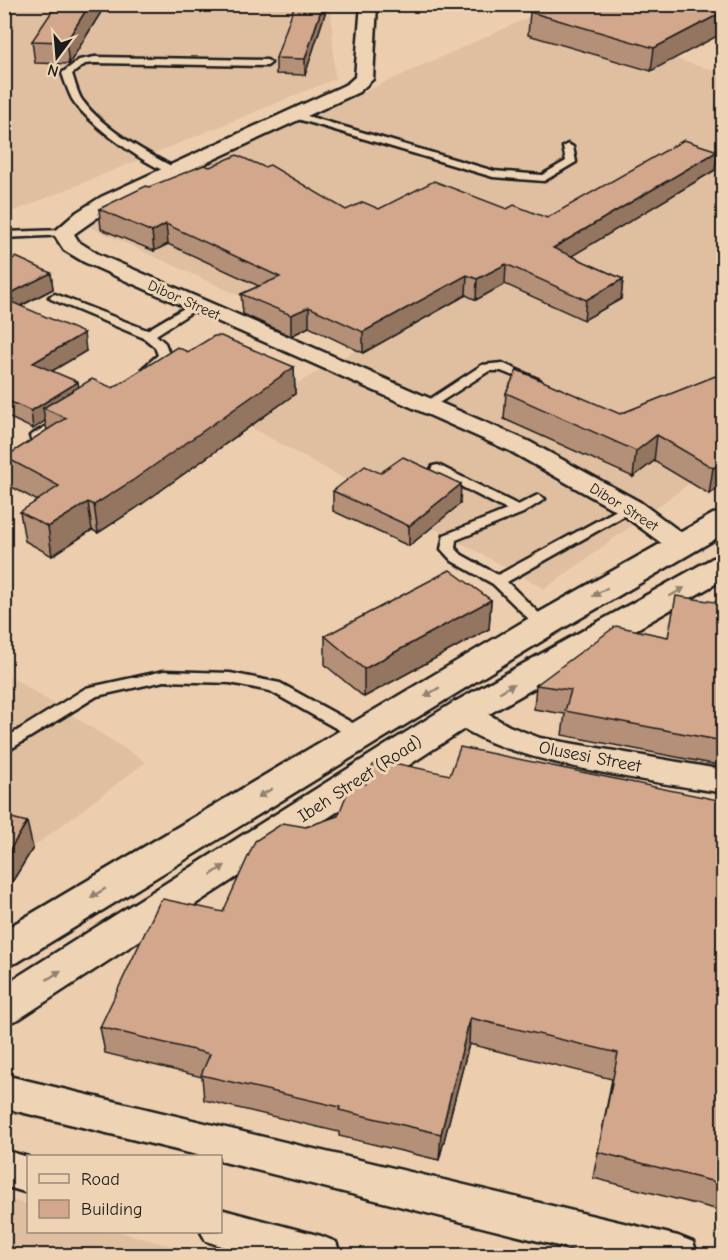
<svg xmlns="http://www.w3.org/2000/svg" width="728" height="1260" font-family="'Comic Neue',sans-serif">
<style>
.built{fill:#e0bfa1}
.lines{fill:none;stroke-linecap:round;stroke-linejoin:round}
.lane-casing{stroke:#1c1c1c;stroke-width:5}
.street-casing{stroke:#1c1c1c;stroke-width:5}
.secondary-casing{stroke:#1c1c1c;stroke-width:5}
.lane{fill:#eed4b5;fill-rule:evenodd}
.street{fill:#eed4b5;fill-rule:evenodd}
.secondary{fill:#eed4b5;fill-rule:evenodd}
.wall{fill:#b59078;stroke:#1c1c1c;stroke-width:1.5}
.shaded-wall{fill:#937561;stroke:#1c1c1c;stroke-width:1.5}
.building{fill:#d2a78b;stroke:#1c1c1c;stroke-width:1.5}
.oneway{fill:#908170}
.labels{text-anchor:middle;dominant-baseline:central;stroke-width:6;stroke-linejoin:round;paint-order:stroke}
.far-street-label{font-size:15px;fill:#1c1c1c;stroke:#eed4b5}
.street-label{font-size:18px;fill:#1c1c1c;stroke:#eed4b5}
</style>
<rect width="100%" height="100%" fill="#ecceaf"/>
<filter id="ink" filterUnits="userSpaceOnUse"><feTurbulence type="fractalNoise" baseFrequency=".0167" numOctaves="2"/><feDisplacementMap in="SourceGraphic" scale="12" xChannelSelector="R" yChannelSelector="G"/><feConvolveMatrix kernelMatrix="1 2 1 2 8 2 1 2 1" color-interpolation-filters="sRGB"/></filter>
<g filter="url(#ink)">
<path class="built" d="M5,5H331L335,79L5,215Z
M532,16L723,73V459L545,589L235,419L458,291L253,302L77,221Z
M5,673L146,762L5,868Z
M5,1198L28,1205V1232H120L204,1255H5Z"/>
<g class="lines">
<g class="lane-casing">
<path id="lane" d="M95,57L267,60L271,63L267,66L95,63L85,64L72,74C75,82 77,92 82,100C104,130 145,152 177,169L178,171L173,174C146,166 87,123 72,99C68,91 65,82 62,73L79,60Z
M291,113H297L494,171L542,175L566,161L563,147L568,144L573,147L576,162L544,181L493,177L291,117Z
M63,230L68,233L67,235L4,238V232Z
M55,294L147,330L191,304H199L201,306L156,335L165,343L170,356L149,372L143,368L158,355L155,347L144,338L51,299L49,297Z
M502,363L540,380L534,384L501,371H489L431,408L427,409L421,405L482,365Z
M64,415L69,416L70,419L69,422L41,439H31L30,436Z
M438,465L518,505L538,495L545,499L523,513L456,540L455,548L462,555L498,575L626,505H636L638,508L507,582L548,622L550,625L543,630L538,628L493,584L452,561L441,549L444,535L507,510L433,472L431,469L433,466Z
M164,671L230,673L280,683L367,731L369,735L367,739H355L270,691L230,683L164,681L97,696L4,753V739L86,688Z"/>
</g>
<g class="street-casing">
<path id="street" d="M361,4H377L373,79L359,92L115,205L74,234L79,242L98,254L528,441L640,502L690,539L694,545L690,551L681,553L672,551L622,514L510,451L84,262L64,250L53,233L77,212L101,197L347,84L355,77Z
M463,703L474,706L509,726L540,738L724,770V793C667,783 476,760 448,713L452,706Z
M4,1075L678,1236L693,1242L698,1256H598L220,1161V1156H201L4,1108Z
M4,1150L28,1157V1193L4,1186Z
M220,1209L321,1236L336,1242L341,1256H250L206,1241L201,1232H220Z"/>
</g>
<g class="secondary-casing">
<path id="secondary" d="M724,512V534L555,633L18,962L4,966V930L531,617L713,514Z
M724,555V579L475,722L19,1019L4,1024V985L451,704L713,558Z"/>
</g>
<use href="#lane" class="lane"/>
<use href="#street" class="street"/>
<use href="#secondary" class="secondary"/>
</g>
<path class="wall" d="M106,4L69,64L35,63L32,41Z
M328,4L305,75L276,74V58Z
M723,4L651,71L528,35L530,12Z
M210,167L346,210L507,209L547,218L715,170L571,256L623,279L621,299L584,320L505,284L476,300L466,295L363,353L309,327L291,336L243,314L241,294L259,286L168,244L154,251L101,229L99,209L149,187Z
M4,263L51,273L53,289L21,306L86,351L52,371L79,387L113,388L188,352L294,367L295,394L135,509L98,533L92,530L52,556L25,541L20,512L38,501L10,486L5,457L47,431L45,421L33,429L4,415Z
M723,373V486L709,494L654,461L633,477L504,419L506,393L620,414Z
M380,473L460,504L409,546L333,511V491Z
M491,600L489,629L364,697L325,665V636Z
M723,600V766L562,735L565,714L534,709L536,685L668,637L721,603Z
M450,775L723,801V1211L593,1178L612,1079L469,1044L439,1160L339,1136V1132L204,1100L202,1077L105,1053L100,1027L223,912L306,827L338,816L366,784Z
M4,816L33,848L9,887L4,886Z"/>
<path class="shaded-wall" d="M90,4H106L69,64L66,42Z
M323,4H328L305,75V59Z
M723,12V33L651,71L654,48Z
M718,151L715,170L552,268L553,248Z
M166,224L168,244L154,251L152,232Z
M506,264L505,284L476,300L477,279Z
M51,273L53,289L14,309L5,296Z
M467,275L466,295L363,353V332Z
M623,279L621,299L584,320L586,300Z
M309,307V327L291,336V315Z
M84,333L86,351L35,381L33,363Z
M294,367L295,394L135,509L98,533L94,505Z
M78,382L81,400L43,408L45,421L33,429L31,411Z
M657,435L654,461L633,477L636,451Z
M723,463V486L709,494L713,468Z
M461,484L460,504L409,546V526Z
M88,502L92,530L52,556L48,527Z
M491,600L489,629L364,697V669Z
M27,822L33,848L9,887L4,867V859Z
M470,1018L469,1044L439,1160L441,1134Z"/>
<path class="building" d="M57,4H90L66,42L32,41Z
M295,4H323L305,59L276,58Z
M546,4H723V12L654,48L530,12Z
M684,140L718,151L553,248L623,279L586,300L506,264L477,279L467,275L363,332L309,307L291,315L241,294L280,277L166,224L152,232L99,209L146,186L149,187L204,165L210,167L237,155L264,167L270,165L346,210L363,202L379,209L434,181L507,209L514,205L547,218Z
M16,257L51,273L5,296L13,299L9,301L84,333L33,363L78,382L31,411L4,399V263Z
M214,336H221L294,367L132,481L94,505L88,502L48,527L20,512L59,486L5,457L66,418L43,408L92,379L113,388L177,347L188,352Z
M517,370L620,414L723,373V463L713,468L657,435L636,451L506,393Z
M403,457L461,484L409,526L333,491L365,466L380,473Z
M450,570L491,600L364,669L325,636Z
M676,596L721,603L723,600V741L565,711L571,690L536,685L616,626L668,637Z
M460,747L723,801V1184L598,1152L618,1053L470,1018L441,1134L339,1110L340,1107L201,1075L210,1054L100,1027L160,901L163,899L223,912L255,841L283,823L306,827L338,816L352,781L366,784L373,765L380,760L450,775Z
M4,816L27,822L4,859Z"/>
<defs><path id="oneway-solid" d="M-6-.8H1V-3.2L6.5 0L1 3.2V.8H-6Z" transform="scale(1.5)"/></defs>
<g class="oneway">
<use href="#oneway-solid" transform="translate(600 592) rotate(150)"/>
<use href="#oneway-solid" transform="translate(677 592) rotate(-30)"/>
<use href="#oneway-solid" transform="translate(507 688) rotate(-30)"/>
<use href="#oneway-solid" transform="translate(432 692) rotate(149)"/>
<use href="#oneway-solid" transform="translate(265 793) rotate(149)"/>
<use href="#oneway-solid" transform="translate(218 870) rotate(-33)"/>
<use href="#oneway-solid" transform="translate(98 893) rotate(149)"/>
<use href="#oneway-solid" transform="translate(54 975) rotate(-33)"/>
</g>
</g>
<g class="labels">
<g class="far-street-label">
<text transform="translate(184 300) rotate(24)">Dibor Street</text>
<text transform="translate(624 507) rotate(32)">Dibor Street</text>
</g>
<g class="street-label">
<text transform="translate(590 757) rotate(11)">Olusesi Street</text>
<text transform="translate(360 779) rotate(-33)">Ibeh Street (Road)</text>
</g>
</g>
<rect width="728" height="1260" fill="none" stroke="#eed4b5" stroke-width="24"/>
<rect x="12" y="12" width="704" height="1236" fill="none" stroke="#1c1c1c" stroke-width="2" filter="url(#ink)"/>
<rect x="27" y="1155" width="195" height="78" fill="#eed4b5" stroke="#9a8a78" stroke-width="1.5"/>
<rect x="39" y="1174" width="30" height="9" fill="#eed4b5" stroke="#9a8a78" stroke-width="1.5"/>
<text x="81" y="1185" font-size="18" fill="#1c1c1c">Road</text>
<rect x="39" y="1200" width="30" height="18" fill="#d2a78b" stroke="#9a8a78" stroke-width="1.5"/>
<text x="81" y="1215" font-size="18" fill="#1c1c1c">Building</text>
<g transform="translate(57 57) rotate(196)" stroke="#eed4b5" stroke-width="4.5" paint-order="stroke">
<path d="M0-4.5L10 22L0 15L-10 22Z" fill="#1c1c1c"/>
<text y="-9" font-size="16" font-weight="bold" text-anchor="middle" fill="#1c1c1c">N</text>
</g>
</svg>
